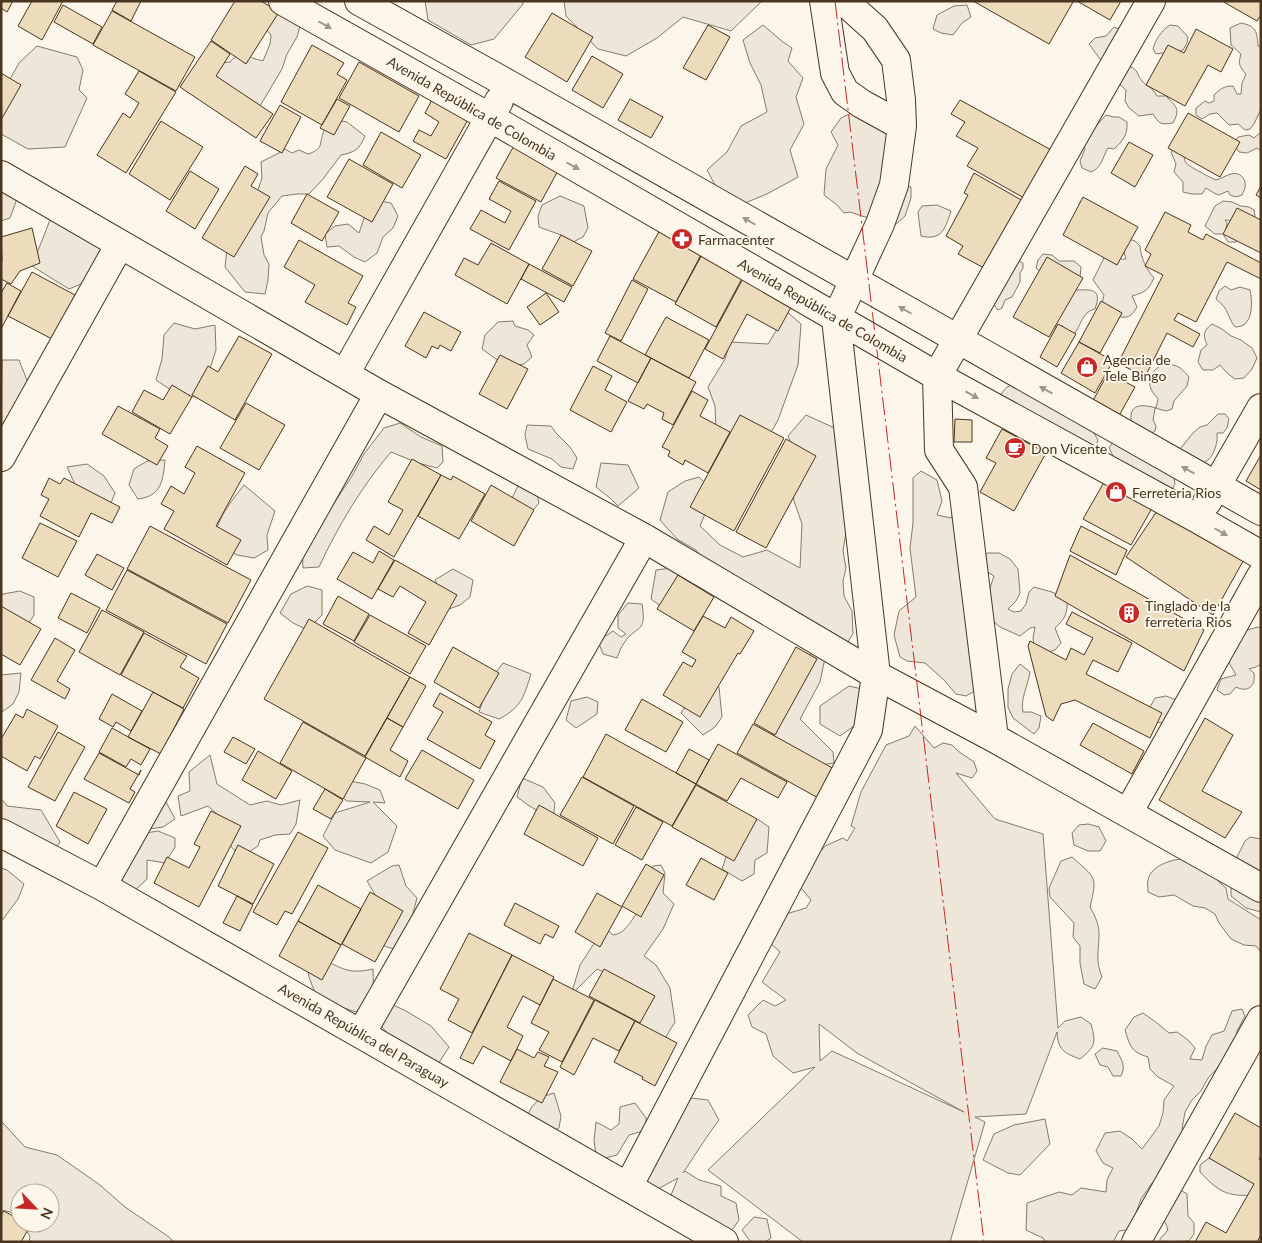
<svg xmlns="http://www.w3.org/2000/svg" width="1262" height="1243" font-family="Lato,sans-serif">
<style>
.green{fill:#ede6d9;stroke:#887966;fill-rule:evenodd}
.building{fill:#ecdcbc;stroke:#4a3520}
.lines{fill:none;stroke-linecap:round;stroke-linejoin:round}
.minor-casing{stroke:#4a3520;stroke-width:30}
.minor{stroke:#fbf6e9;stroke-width:28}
.power{stroke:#c62828;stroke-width:1;stroke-dasharray:18 4 2.5 4;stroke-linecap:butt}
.oneway{fill:#a29684}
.labels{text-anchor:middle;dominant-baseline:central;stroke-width:4;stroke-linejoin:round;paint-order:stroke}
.street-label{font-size:14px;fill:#4a3520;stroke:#fbf6e9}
.poi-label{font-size:14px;fill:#4a3520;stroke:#fbf6e9;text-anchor:start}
</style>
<rect width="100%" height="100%" fill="#fbf6e9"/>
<path class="green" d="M425,1H523V4L494,39L471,45L428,20Z
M564,1H762L731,31L683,17L657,38L626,56L598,49L566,16Z
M967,5L971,17L962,23L953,35L941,33L933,29L937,15L954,6Z
M283,8L301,23L297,37L287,54L282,69L257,111L217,96L214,69L219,63L230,62L242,49L252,58L263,61L270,44L271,35L265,28L254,23Z
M1241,23C1256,26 1257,31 1258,46L1261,47V109L1254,124L1250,129L1245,130L1238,124L1229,125L1217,113L1210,114L1202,119L1196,115V108L1205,101L1209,103L1214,101V95C1220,89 1224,86 1233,86L1237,94H1241L1242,83L1246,74C1239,66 1238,64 1241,54L1231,45L1230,28Z
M763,25L783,42L792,48L788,61L803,78L796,97L804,124L790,150L798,177L767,194L745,203L715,185L707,170L727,152L741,126L767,112L761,85L750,63L743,40Z
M1170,25L1178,26L1188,37L1187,43L1183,50L1156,54L1153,49C1155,40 1162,30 1170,25Z
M1114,27L1126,32L1110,62L1100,59L1089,44L1095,38L1106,36Z
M37,46L77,57L83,70L79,90L87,98L65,147L28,149L1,134V106L5,88L19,63Z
M1128,66C1139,69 1136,74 1142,81C1148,87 1152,87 1157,96H1166C1176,107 1181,108 1173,123C1161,125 1159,124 1153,114L1139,116L1129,108L1125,101L1126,90L1119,84Z
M854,112L899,139L888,180L911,187V198L905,216L894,226L875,217H865L850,212L844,213L836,204L824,195L826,169L838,145L831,132L841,118Z
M1106,115L1114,117H1119L1127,122C1128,134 1123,141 1114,149L1108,148C1102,158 1102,168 1091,172L1082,168L1080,161L1085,149L1082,142L1087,132L1096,126Z
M333,119L347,122L365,136C359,150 355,152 341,155L323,179L309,194H297L282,196L268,213L264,231L261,237L264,255L269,264L268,280L265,294L245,292L225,267L227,248L245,229L262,178L261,162L279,153L285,149L292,153L299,150L308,154C323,149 319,146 323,133C325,128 330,123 333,119Z
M1261,132V151L1257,148L1247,153L1239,152L1234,144L1238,137L1249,135L1254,138Z
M1177,147L1183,151C1184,155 1184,160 1186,163C1188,166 1211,178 1216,180C1221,179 1226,175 1231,174C1239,171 1247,179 1245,187C1245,190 1243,192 1242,195L1236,197L1230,195L1228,191L1219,195L1214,193L1206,188L1202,194H1192L1183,192V182L1174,172L1176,164L1171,152Z
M1,186L18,196L10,218L1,221Z
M560,196L584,206L588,228L583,237L573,242L561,235L539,227L538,216L542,205Z
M375,200L391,203L398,216L393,228L383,237L377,253L365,262L354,257L339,246L327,247L325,234L335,226L348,224L359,233L367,210Z
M1223,201L1232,202L1241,206L1249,207L1254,210L1255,216L1252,222L1225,220L1227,223L1226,229L1240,237L1236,242H1228L1223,234H1215L1205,226L1215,206Z
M937,205L951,211C945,229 942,241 921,236L918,212L922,206Z
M74,219L103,241L99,261L81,284L69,289L32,266L50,220Z
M1129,239L1135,241L1140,246C1141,258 1146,269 1154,278C1148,291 1145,292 1132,296L1137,307C1136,309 1134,312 1132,314C1124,322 1109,313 1101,308L1104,295L1093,280L1104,258C1114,255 1116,260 1126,259L1123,248Z
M1043,254L1052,255L1059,261H1074L1081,267L1080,277L1074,290C1090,290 1103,287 1095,309C1081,312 1082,326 1073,335L1059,331L1063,326L1048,327L1042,273L1036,268L1038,260Z
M1016,260L1023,263V268L1020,273V282L1012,297L1005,300L1002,308L998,310L993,304Z
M1225,286L1231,290L1240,287L1250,290C1252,299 1253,315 1246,323C1244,326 1238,327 1235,327C1226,315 1230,310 1216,299L1219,291Z
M784,309L801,324L798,365L778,420L769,436L725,461L716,429L715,406L708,387L725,359L730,342L768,344L776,331Z
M513,321L515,326L528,330L534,335L527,345L532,357L524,364L507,367L482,349L485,335L498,322Z
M174,323L195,329L215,325L216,350L208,375V390L195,397L177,394L156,380L162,359L164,335Z
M1212,324L1222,329L1231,336L1241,340L1252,348L1257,358L1252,369L1244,378L1235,379L1227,373L1220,365L1213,370H1203L1198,362L1201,350L1207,345C1203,335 1203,331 1212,324Z
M2,360H19L27,380L23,400L4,422L1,424Z
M1165,364C1179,365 1180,367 1189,377L1187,386L1174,401L1172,409L1166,411L1155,408L1153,420L1156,426L1155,431L1147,436L1132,426C1127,405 1139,403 1156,408L1158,399C1156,396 1152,392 1151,389C1146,377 1155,367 1165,364Z
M1019,382L1090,426L1098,440L1096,445L1092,448L1000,395L1007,387Z
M1218,414H1225L1229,419L1227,428L1223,433H1217C1218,441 1215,454 1208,460C1206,462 1202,463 1200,464L1183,458L1180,449L1193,433L1200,427L1207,425Z
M806,415L839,430L847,526L843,551L846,568L843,581L844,596L852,611L853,634L847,643L706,563L696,550L677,539L660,520L668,492L685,481L699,477L714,492L700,526L720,545L743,557L767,550L800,568L802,524L794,501L792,484L797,458L788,436Z
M400,423L421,437L442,446L443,462L437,468L418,463L391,452C362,486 338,526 319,567L303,568L302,545L325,517L352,476L364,454L384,428Z
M527,425L551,426L556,433L570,447L577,458L573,469L561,467L552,459L528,449L525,435Z
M1113,442L1173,474L1175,484L1171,491L1114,458L1109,448Z
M165,460C163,480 162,496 138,499L129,485L134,469L147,461Z
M601,463L628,465L639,488L618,506L610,498L596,487Z
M87,464L104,476L115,493L111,503L80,495L67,467Z
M921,471L937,480L942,501L937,515L951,518L955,511L981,687L966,696L956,694L943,679L925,663L907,661L900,657L894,635L899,611L916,597L910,548L913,523V478Z
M522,478L535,485L539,503L530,514L512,498Z
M244,485L275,511L267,535L268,550L254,558L237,555L216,541C213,523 233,499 244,485Z
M987,553H999L1010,559L1018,569L1020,593L1016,601L1008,609L1014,612L1021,611L1026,604L1029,592L1034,587L1052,592L1067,599C1068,613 1065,619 1055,628L1061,643L1055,650L1044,653L1034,648L1033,638L1035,627L1030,628L1020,636L1000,627L993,621L990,609V588L994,576L984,570L981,564Z
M672,568L686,574L682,593L662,607L651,599L656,570Z
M453,569L473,580L470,597L460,605L449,609L441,597L435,580Z
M307,586L322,590V615L313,624L310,631L293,623L280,613L291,594Z
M20,591L34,597V615L29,623L1,617V597L3,594Z
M628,603L642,604C647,634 637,624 624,643C621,647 619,653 617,658L603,654L598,641L613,631L621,637L626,634L618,628V615Z
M1258,627L1261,628V664L1256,667L1249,669L1254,673C1256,686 1248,693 1236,687L1230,694L1224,695L1217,690L1221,679L1236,675L1228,661L1241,632Z
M815,648L826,653L820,682L800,719L833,752L834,763L821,765L795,754L769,731L794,676Z
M503,663L531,674C524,696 522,707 499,719L479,712L489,682Z
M1020,664L1030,672C1028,685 1020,700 1023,712H1031L1041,716L1039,728L1034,734L1013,718L1008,707V689L1012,674Z
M21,673L19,692L13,704L2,712L1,675Z
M703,680L719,687L722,717L715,727L703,735L681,713Z
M849,686L866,690L861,726H854L840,736L820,724V706Z
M1166,696L1176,700L1178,709L1165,723L1152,722L1148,711L1155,698Z
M587,697L598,702L597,714L576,728L566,720L571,701Z
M915,726L934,748L943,743L952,745L958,751L974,762L977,771L972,778L956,773L995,819L1043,834L1058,1028L1065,1021L1081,1017L1091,1024C1096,1043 1096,1046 1080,1059C1064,1053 1058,1050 1057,1032L1026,1114L975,1117L985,1122L950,1242H803L708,1170L815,1067L793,1073L773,1056L766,1034L752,1027L748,1015L763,1000L775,1006L786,1000L762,982L780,952L764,937L786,914L806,908L811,900L801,888L807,868L825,846L843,838L847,841L855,828L851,826L861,792L886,745L909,736ZM819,1024L857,1053L964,1112L832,1051L820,1061Z
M210,755L217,784L250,805L267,801L281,805L300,800L296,824L290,834L275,835L260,840L258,846L246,854L234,850L223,837L210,827L216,813L208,806L181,816L178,796L190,791L189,772Z
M522,778L543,787L555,803L553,820L528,805L517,797Z
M350,781L365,784L380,790L385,803L373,802L397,826L388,852L371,863L335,850L323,836L335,813L370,802L347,801L337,794Z
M1,798L7,806L41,810L60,842L52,854L1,841Z
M164,798L175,819L163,827L142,830Z
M749,818L759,820L769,827L767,853L755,860L754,874L742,881L722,869L731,843Z
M1088,824L1099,827L1106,841L1100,851H1088L1074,845L1072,833L1079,825Z
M158,831L175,838V847L165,863L147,860V879L132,893L113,880L133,835Z
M1250,837L1261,839V912L1246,908L1231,896V869L1245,841Z
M1072,857C1095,878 1098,875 1090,907C1095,916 1099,924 1099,934C1099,951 1095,960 1102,977L1095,989L1084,984L1080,963V946L1073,937L1074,923L1050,897L1049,888L1061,861Z
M1188,858L1213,872L1218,881L1226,888L1228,899L1261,920V952L1256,946L1244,945L1231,939L1219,923L1215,914L1205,908L1193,906L1174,895L1159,897L1148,892C1148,889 1147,884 1148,880C1151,864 1175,859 1188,858Z
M399,865L406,886L417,898L412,917L397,950L381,945L377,898L367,881L392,866Z
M661,865L665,873L663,893L674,904L663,929L644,956L656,965L670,988L675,1022L664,1040L637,1029L645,1009L610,975L597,969L571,995L580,965L597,939L606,929L613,935C617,934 621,933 624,930C641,913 647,888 653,866Z
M1,868L7,870L24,884L18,899L1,922Z
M325,960C344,970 351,974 373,969C374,991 373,997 356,1012L335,1005L315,993L309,977L307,966Z
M389,1003L406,1011L431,1026L449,1047L438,1064H415L382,1027Z
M1242,1009L1245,1016L1237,1031L1235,1044L1227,1058L1208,1078L1201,1091L1192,1100L1185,1112L1182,1129L1186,1136L1162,1178L1152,1183L1141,1199L1135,1216L1127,1230L1119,1231L1113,1242H1046L1043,1238L1026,1230L1027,1203L1059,1192L1072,1195L1081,1188L1106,1192L1107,1180L1113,1168L1103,1163L1096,1151L1105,1133L1120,1131L1132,1139L1142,1149L1159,1126L1163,1113L1164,1100L1174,1086L1158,1077L1150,1069L1148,1057C1131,1052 1130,1046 1125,1030L1134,1017L1143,1013L1157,1023L1169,1033L1177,1032L1188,1040L1195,1048L1190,1059L1202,1060L1206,1046L1212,1035L1224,1031L1232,1011Z
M1103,1048L1117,1051C1122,1061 1126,1066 1121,1076H1113L1108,1067L1100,1065L1095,1054Z
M554,1093L561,1116L559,1128L555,1130L523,1126L531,1108L541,1097Z
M691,1098L708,1100L719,1120C706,1137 695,1155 683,1173L685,1171L699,1180L721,1186V1196L736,1203L739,1220L724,1241L669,1200L678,1178L656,1190L643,1187L675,1112Z
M635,1103L646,1118V1127L640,1132L629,1135L617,1155L597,1160L594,1141L596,1122L611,1130L619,1124L620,1107Z
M1045,1119L1050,1144L1020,1175L1008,1173L983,1160L994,1134L1014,1125Z
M1,1122L3,1123L25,1147L57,1155L100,1185L125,1207L169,1237L174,1242H29L30,1236L21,1223H50V1193H20V1221L15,1213L1,1210Z
M1209,1158L1258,1184L1251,1195C1226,1197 1217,1190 1200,1172V1165Z
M1177,1188L1187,1194L1188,1216L1194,1223V1234L1189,1241L1160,1242V1239L1168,1230L1166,1224L1160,1214Z
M754,1217L767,1219L771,1238L765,1242H751L742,1230Z"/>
<path class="building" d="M1,1H13L7,12L1,8Z
M32,1H63L42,40L18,26Z
M117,1H141L131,21L112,10Z
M235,1H261L279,12L246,64L211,40Z
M973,1H1071L1073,2L1049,44Z
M1077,1H1121L1110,20Z
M1222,1H1261V15L1257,21Z
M63,5L102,27L93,44L54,22Z
M112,11L195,57L176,91L93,45Z
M552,13L593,37L567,82L525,57Z
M708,25L730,37L706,80L683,68Z
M1196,29L1233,49L1221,72L1208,65L1185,106L1146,85L1168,45L1184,53Z
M211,41L230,54L216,76L273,114L256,138L180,87Z
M312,45L344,63L337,74L347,80L322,125L281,102Z
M592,56L623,74L603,108L572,90Z
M359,62L419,96L399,132L339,98Z
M139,71L176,92L126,173L97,155L123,113L130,118L139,103L125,94Z
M1,73L21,85L1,120Z
M434,96L470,116L446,159L413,141L419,130L431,136L439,122L425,113Z
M337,99L350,106L334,135L320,128Z
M630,99L663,117L651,138L618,120Z
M960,100L1053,151L1026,199L967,166L978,148L956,136L965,122L951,114Z
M280,105L301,117L282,153L260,141Z
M1188,113L1240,142L1220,177L1168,148Z
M161,121L203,147L170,200L129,174Z
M381,132L421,155L402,188L363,165Z
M516,142L560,167L541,202L496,178Z
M1129,142L1153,155L1135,187L1111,173Z
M349,159L393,184L372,222L327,197Z
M245,166L258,174L251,186L270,197L234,257L202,238Z
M190,171L219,189L195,229L166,211Z
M974,173L1023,201L986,269L958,254L963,246L946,236L968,195L964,193Z
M499,181L536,201L509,250L470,229L481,210L505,223L511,211L489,199Z
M1261,186V198L1256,195Z
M307,194L339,212L322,241L291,223Z
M1083,197L1138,227L1117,265L1063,235Z
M1237,208L1261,220V253L1223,234Z
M1165,212L1191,225L1188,232L1203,240L1206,234L1261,263V279L1227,262L1196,322L1178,313L1174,320L1200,334L1193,347L1167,333L1145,377L1118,363L1163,275L1145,266L1151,254L1145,250Z
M32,228L40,263L20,271L11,284L1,279V261H2L1,237Z
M661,228L703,251L676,302L633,279Z
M561,235L592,251L573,286L542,269Z
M299,240L363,276L348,303L356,307L347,325L305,302L315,285L284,267Z
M491,243L529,264L507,304L455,275L464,258L478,265Z
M704,251L745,273L716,327L675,304Z
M1047,257L1083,278L1049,337L1013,317Z
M529,264L572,287L564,302L521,279Z
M32,272L75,295L52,339L8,316Z
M746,273L795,300L778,331L747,314L723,359L705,349Z
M632,280L648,289L621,341L605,333Z
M7,283L21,291L1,329V293Z
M546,293L559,312L540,325L527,307Z
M1101,301L1122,313L1100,353L1079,342Z
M424,312L461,332L451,351L440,345L438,349L432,346L426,358L405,346Z
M666,317L709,340L689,378L645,355Z
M1058,324L1076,334L1057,367L1040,357Z
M239,336L272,354L235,420L192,395L208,366L218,372Z
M610,336L651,358L638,383L597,361Z
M1079,342L1113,361L1095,393L1061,373Z
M500,355L528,369L507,409L479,394Z
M651,358L696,382L673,425L662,419L664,413L647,404L644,409L628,401Z
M593,366L612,376L605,390L627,402L611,432L570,410Z
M1108,373L1135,387L1116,421L1090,406Z
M172,385L192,397L170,434L132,412L144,390L163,400Z
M692,391L708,400L700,416L730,432L708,473L685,460L683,465L668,456L670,451L662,447Z
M246,403L285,425L259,470L220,448Z
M118,406L160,429L155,438L168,446L157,465L102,434Z
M740,415L784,438L734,531L690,507Z
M955,419L972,420V442H954Z
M1002,429L1046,453L1014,511L980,492L996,463L986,458Z
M786,439L816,456L766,548L736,532Z
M197,446L245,473L216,526L241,540L227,565L164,529L174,511L161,504L171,486L184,494L195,473L185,467Z
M1261,455V490L1246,481Z
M412,459L441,475L394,557L366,540L374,526L389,535L403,510L388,502Z
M441,475L451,480L453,476L485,494L459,539L418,516Z
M1107,477L1155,503L1131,545L1083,519Z
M49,478L60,484L64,478L120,507L112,523L91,513L79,537L40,516L49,499L41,495Z
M491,485L534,510L514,546L471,521Z
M1159,508L1246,556L1213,615L1126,557Z
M40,523L77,541L58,577L22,558Z
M150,526L251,580L228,623L127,569Z
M1081,526L1127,550L1116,575L1070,551Z
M379,551L394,560L372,599L337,579L353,552L373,563Z
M97,554L124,568L112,590L85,575Z
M1070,555L1204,630L1184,671L1055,596Z
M395,560L457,595L429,645L408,633L426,602L400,586L393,597L378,589Z
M127,570L227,624L206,664L106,610Z
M678,575L714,597L694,631L657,609Z
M71,593L100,608L87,633L58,618Z
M338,596L369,614L354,641L323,624Z
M1,606L41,629L20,665L1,654Z
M102,610L144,632L120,675L79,652Z
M1072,612L1132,643L1118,672L1093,660L1086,674L1162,713L1150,738L1075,700L1061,704L1053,721L1046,716L1028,646L1030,641L1066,660L1071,648L1084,655L1093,638L1066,624Z
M370,615L426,646L410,674L354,642Z
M703,616L725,628L731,617L754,631L740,654L738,653L700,717L663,695L683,662L692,667L696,660L682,652Z
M309,619L410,677L365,756L264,699Z
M144,633L187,656L180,667L199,678L183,708L121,675Z
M55,638L75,650L57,681L70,689L65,699L31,680Z
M453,647L499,673L479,708L434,682Z
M796,647L817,659L775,735L754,723Z
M410,677L426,686L403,727L387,718Z
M153,692L184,709L161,754L128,737Z
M440,693L492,722L485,735L495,741L480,769L427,739L443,712L433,706Z
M112,694L142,711L131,731L116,722L113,727L99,719Z
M642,699L683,722L666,752L625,730Z
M27,709L58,726L40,759L35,756L27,771L1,756V739L16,714L23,718Z
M387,718L403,727L390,750L408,761L400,777L365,757Z
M1205,718L1233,735L1202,791L1242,812L1225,838L1159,800Z
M303,722L366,758L343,799L280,763Z
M1093,723L1144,751L1132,774L1080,745Z
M753,724L836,770L820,799L737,753Z
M112,728L150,749L141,765L131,759L126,767L99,752Z
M58,732L85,747L55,801L28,787Z
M606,734L696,784L672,826L583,777Z
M233,737L255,749L246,764L224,752Z
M718,744L787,782L778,798L741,778L727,801L696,784Z
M689,749L709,760L696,784L676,773Z
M422,750L474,780L458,809L405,779Z
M258,751L292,771L276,799L242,780Z
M99,753L139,775L141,770L130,789L135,792L129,803L84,779Z
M582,777L634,806L613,844L560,815Z
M696,785L757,819L734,861L672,827Z
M325,789L343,800L331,819L313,809Z
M74,792L107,809L88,844L56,826Z
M539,805L598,838L583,866L524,834Z
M636,807L663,822L642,860L615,845Z
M211,811L241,826L199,907L154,883L167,857L189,868L200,847L194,844Z
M298,832L328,848L292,914L285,911L277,925L253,912Z
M238,845L274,864L253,904L218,886Z
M701,858L728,873L714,900L686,885Z
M646,864L664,875L641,917L622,906Z
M318,885L361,909L341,945L298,921Z
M370,892L403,911L375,962L342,944Z
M597,893L622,907L600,947L575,932Z
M237,896L253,905L240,931L223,923Z
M515,903L559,926L553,938L545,934L540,944L504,925Z
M298,921L341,945L322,980L279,956Z
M469,933L512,955L472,1033L448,1020L459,999L440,989Z
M512,955L554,977L540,1005L523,996L507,1027L523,1036L511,1061L483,1046L473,1064L460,1058Z
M604,969L655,996L640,1023L589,996Z
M553,979L594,1000L562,1062L539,1050L549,1032L531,1023Z
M595,1000L635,1021L619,1051L593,1038L574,1075L560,1067Z
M635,1021L677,1043L655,1086L642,1079L643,1077L614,1062Z
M517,1049L534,1058L538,1052L549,1057L544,1066L558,1072L542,1103L500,1082Z
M1235,1113L1261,1128V1156L1259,1159L1261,1160V1235L1257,1242H1195L1206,1222L1226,1233L1254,1184L1209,1158Z
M4,1211L20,1220V1223H24L30,1226L21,1242H1V1215Z"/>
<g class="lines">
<g class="minor-casing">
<path id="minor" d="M283,1L489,117L937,376L1198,519L1261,555
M359,1L508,84L1261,511
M824,1L835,73L845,92L862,104L902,126
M1,175L379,394L644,538L876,675L994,738L1261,888
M345,374L499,101
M1,457L120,244
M1207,502L1261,408
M994,738L963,487L939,450L937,376L1151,1
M1128,813L1261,576
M1,833L102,886L724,1242
M102,886L379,394
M361,1034L644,538
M628,1187L868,730L876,675L836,319L880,224L894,185L902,126L901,100L896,60L875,29L844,1
M1136,1242L1261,1020"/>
</g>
<use href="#minor" class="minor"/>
<path class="power" d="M835,1L984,1242"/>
</g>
<defs><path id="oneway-solid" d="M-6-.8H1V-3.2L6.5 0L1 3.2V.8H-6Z" transform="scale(1.25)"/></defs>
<g class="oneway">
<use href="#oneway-solid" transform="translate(325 25) rotate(29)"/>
<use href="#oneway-solid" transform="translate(573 166) rotate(30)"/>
<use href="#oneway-solid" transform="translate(749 221) rotate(-150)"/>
<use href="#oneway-solid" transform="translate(905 310) rotate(-150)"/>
<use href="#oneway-solid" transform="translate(1046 390) rotate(-151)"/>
<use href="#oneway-solid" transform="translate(972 395) rotate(29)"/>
<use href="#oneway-solid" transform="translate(1188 470) rotate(-151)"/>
<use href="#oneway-solid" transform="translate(1221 532) rotate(30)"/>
</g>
<defs>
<g id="pharmacy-disc" transform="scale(1.125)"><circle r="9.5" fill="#c62828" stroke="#fbf6e9"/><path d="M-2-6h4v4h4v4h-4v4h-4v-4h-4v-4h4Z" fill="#fff"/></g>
<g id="shop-disc" transform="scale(1.125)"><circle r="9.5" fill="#c62828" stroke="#fbf6e9"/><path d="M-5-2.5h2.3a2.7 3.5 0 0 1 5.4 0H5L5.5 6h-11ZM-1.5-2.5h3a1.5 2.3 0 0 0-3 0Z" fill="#fff"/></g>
<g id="cafe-disc" transform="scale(1.125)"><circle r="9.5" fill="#c62828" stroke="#fbf6e9"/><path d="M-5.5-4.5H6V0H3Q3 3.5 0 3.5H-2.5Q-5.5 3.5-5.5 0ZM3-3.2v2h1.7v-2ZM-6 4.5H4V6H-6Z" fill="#fff"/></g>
<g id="building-disc" transform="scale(1.125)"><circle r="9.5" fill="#c62828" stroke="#fbf6e9"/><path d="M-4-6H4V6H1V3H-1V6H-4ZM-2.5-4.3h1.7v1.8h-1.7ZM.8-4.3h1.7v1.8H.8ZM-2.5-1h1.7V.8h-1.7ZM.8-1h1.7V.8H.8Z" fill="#fff"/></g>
</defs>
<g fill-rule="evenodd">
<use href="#pharmacy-disc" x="682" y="239"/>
<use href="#shop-disc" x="1087" y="367"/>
<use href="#cafe-disc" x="1015" y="448"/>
<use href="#shop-disc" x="1116" y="492"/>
<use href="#building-disc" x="1129" y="613"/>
</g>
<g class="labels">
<g class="street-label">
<text transform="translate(472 108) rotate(30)">Avenida República de Colombia</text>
<text transform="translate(823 310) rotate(30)">Avenida República de Colombia</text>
<text transform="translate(364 1035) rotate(30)">Avenida República del Paraguay</text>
</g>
<g class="poi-label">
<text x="698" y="239">Farmacenter</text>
<text x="1103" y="359">Agencia de<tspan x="1103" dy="16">Tele Bingo</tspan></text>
<text x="1031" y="448">Don Vicente</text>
<text x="1132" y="492">Ferreteria Rios</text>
<text x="1145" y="605">Tinglado de la<tspan x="1145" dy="16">ferreteria Rios</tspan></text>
</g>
</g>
<rect width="1262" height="1243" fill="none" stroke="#4a3520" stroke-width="5"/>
<g transform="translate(35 1208) rotate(115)"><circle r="24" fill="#fbf6e9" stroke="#b4a999"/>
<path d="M0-4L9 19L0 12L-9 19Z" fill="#c62828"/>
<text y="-8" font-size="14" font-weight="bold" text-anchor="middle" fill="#4a3520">N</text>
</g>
</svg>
